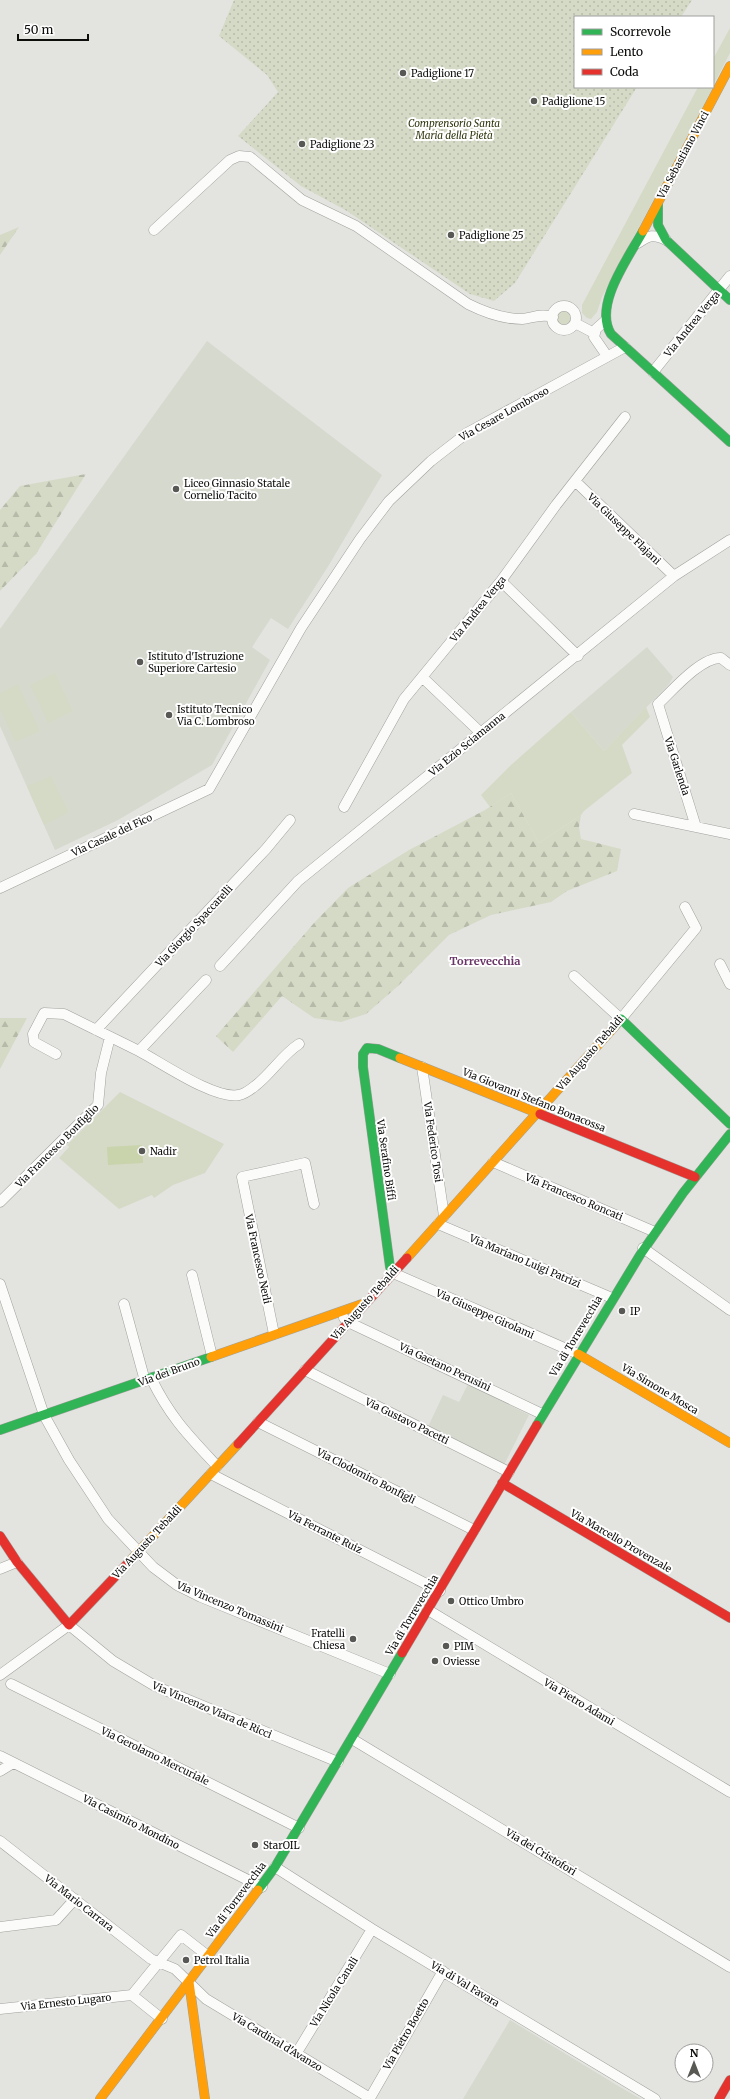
<svg xmlns="http://www.w3.org/2000/svg" width="730" height="2099" font-family="Merriweather,serif">
<style>
.built{fill:#d6d9cd}
.grass{fill:#d5dac6}
.forest{fill:url(#forest-firs)}
.park{fill:url(#park-dots)}
.water{fill:#c9d3ac}
.lines{fill:none;stroke-linecap:round;stroke-linejoin:round}
.street-casing{stroke:#a0a19d;stroke-width:11}
.fast-casing{stroke:#a0a19d;stroke-width:10}
.slow-casing{stroke:#a0a19d;stroke-width:10}
.jam-casing{stroke:#a0a19d;stroke-width:10}
.street{stroke:#fbfbfa;stroke-width:10}
.fast{stroke:#30b455;stroke-width:9}
.slow{stroke:#ff9f0a;stroke-width:9}
.jam{stroke:#e5322d;stroke-width:9}
.poi-dot{fill:#585955;stroke:#fff;stroke-width:1.5}
.labels{text-anchor:middle;dominant-baseline:central;stroke-width:4;stroke-linejoin:round;paint-order:stroke}
.poi-label{font-size:10px;fill:#0d0e0b;stroke:#fff;text-anchor:start}
.park-label{font-size:10px;font-style:italic;fill:#2f370f;stroke:#fff}
.street-label{font-size:10px;fill:#0d0e0b;stroke:#fff}
.neighbourhood-label{font-size:11px;font-weight:bold;fill:#6a3667;stroke:#fff}
</style>
<defs>
<pattern id="forest-firs" width="22" height="20" patternUnits="userSpaceOnUse"><rect width="22" height="20" fill="#d5dac6"/><path d="M5 1l3.5 6h-7zM16 11l3.5 6h-7z" fill="#b6baa9"/></pattern>
<pattern id="park-dots" width="8" height="8" patternUnits="userSpaceOnUse"><rect width="8" height="8" fill="#d5dac6"/><path d="M2 2h.1M6 6h.1" fill="none" stroke="#b6baa9" stroke-width="1.8" stroke-linecap="round"/></pattern>
</defs>
<rect width="100%" height="100%" fill="#e3e4df"/>
<path class="built" d="M207,341L382,475L329,565L288,629L271,618L252,647L270,660L212,765L118,820L55,850L0,726V629Z
M647,647L673,677L669,684L604,751L571,712Z
M468,1384L529,1415L504,1465L427,1429L443,1395L459,1402Z
M510,2020L620,2087L641,2099H463Z"/>
<path class="grass" d="M730,28V53L713,86V59Z
M698,87H713L602,297L597,312L591,319L587,318L582,313V305Z
M556 318a8 8 0 1 1 16 0a8 8 0 1 1-16 0Z
M55,673L73,711L48,723L30,685Z
M18,684L40,731L15,742L0,709V693Z
M646,707L650,717L622,745L632,773L584,811L581,815L539,843L511,793L490,807L481,795L511,765L571,712L604,751Z
M51,776L69,812L44,825L27,786Z
M120,1092L224,1144L205,1173L173,1185L154,1198L152,1195L119,1209L59,1158L69,1147L67,1145Z"/>
<path class="forest" d="M19,227L0,255V235Z
M86,474L36,554L0,591V510L20,486Z
M511,793L539,843L581,815L579,827L581,839L621,849L617,871L567,891L551,902L491,915L449,935L398,986L366,1014L341,1022L314,1018L282,996L233,1052L216,1036L314,923L348,888L409,850L485,810Z
M0,1018H27L0,1069Z"/>
<path class="park" d="M234,0H692L681,17H575V87H637L515,283L494,301L470,294L347,211L301,186L238,136L278,92L267,75L219,36Z"/>
<path class="water" d="M142,1145L143,1163L108,1165L107,1147Z"/>
<g class="lines">
<g class="street-casing">
<path id="street" d="M154,230L230,160L239,156L250,157L302,200L356,226L468,304C484,312 505,319 522,319C532,318 542,313 553,317
M638,243C649,235 654,234 666,240
M552 318a12 12 0 1 1 24 0a12 12 0 1 1-24 0Z
M605,321L596,329L594,337L607,356
M575,323L594,333
M653,372L730,276
M575,481L674,576
M501,581L578,656
M422,677L481,733
M344,807L404,699L501,581L556,505L625,417
M634,814L730,834
M696,827L658,704C672,691 701,657 721,658L730,665
M0,888L209,789L301,628L360,539L389,501L431,461L467,433L625,347
M720,964L730,984
M220,966L298,881L674,576L730,540
M574,976L621,1019L696,928L685,907
M206,980L139,1051C162,1063 215,1100 239,1095C245,1094 250,1090 255,1086C271,1074 282,1055 299,1044
M96,1030L266,849L290,820
M56,1054L34,1042L33,1034L44,1013L64,1014L139,1051
M422,1067L444,1216
M493,1162L655,1232
M0,1202L98,1105L101,1073L110,1037
M438,1224L612,1298
M643,1248L730,1310
M393,1273L578,1354
M192,1275L212,1356
M0,1284L44,1415L69,1460L108,1519L153,1567L177,1585L201,1597L390,1674
M124,1304L145,1381
M344,1318L348,1322L542,1414
M274,1334L242,1177L305,1163L314,1204
M305,1370L509,1472
M151,1378C170,1417 188,1435 217,1466
M258,1422L474,1530
M211,1474L440,1591
M0,1569L17,1562
M428,1610L730,1792
M0,1675L69,1625L113,1661L155,1686L338,1762
M11,1684L299,1828
M352,1739L730,1967
M0,1756L262,1887
M0,1771L13,1763
M0,1841L151,1959L175,1969L206,1999L370,2098L443,1971
M275,1867L372,1929L655,2099
M0,1927L56,1920L75,1899
M0,2009L132,1995
M162,2019L132,1995L181,1935L208,1956
M296,2054L372,1929"/>
</g>
<g class="fast-casing">
<path id="fast" d="M658,204V225L666,240L730,300
M643,231C629,257 593,305 611,334L730,442
M615,1026L621,1019L730,1124
M393,1273L390,1267L363,1067V1054L367,1048L378,1049L400,1058
M537,1425L640,1255L683,1193L730,1134
M0,1430L211,1357
M258,1890L275,1867L402,1653"/>
</g>
<g class="slow-casing">
<path id="slow" d="M643,231L730,66
M400,1058L540,1114
M407,1258L615,1026
M578,1354L730,1443
M211,1357L365,1303
M130,1561L238,1444
M189,1982L205,2099
M100,2099L258,1890"/>
</g>
<g class="jam-casing">
<path id="jam" d="M540,1114L695,1177
M238,1444L407,1258
M502,1483L730,1618
M0,1536L17,1562L69,1625L130,1561
M402,1653L537,1425
M719,2099L730,2080"/>
</g>
<use href="#street" class="street"/>
<use href="#fast" class="fast"/>
<use href="#slow" class="slow"/>
<use href="#jam" class="jam"/>
</g>
<g class="poi-dot">
<circle cx="403" cy="73" r="4"/>
<circle cx="534" cy="101" r="4"/>
<circle cx="302" cy="144" r="4"/>
<circle cx="451" cy="235" r="4"/>
<circle cx="176" cy="489" r="4"/>
<circle cx="140" cy="662" r="4"/>
<circle cx="169" cy="715" r="4"/>
<circle cx="142" cy="1151" r="4"/>
<circle cx="622" cy="1311" r="4"/>
<circle cx="451" cy="1601" r="4"/>
<circle cx="353" cy="1639" r="4"/>
<circle cx="446" cy="1646" r="4"/>
<circle cx="435" cy="1661" r="4"/>
<circle cx="255" cy="1845" r="4"/>
<circle cx="186" cy="1960" r="4"/>
</g>
<g class="labels">
<g class="poi-label">
<text x="411" y="73">Padiglione 17</text>
<text x="542" y="101">Padiglione 15</text>
<text x="310" y="144">Padiglione 23</text>
<text x="459" y="235">Padiglione 25</text>
<text x="184" y="483">Liceo Ginnasio Statale<tspan x="184" dy="12">Cornelio Tacito</tspan></text>
<text x="148" y="656">Istituto d'Istruzione<tspan x="148" dy="12">Superiore Cartesio</tspan></text>
<text x="177" y="709">Istituto Tecnico<tspan x="177" dy="12">Via C. Lombroso</tspan></text>
<text x="150" y="1151">Nadir</text>
<text x="630" y="1311">IP</text>
<text x="459" y="1601">Ottico Umbro</text>
<text x="345" y="1633" text-anchor="end">Fratelli<tspan x="345" dy="12">Chiesa</tspan></text>
<text x="454" y="1646">PIM</text>
<text x="443" y="1661">Oviesse</text>
<text x="263" y="1845">StarOIL</text>
<text x="194" y="1960">Petrol Italia</text>
</g>
<g class="park-label">
<text x="454" y="123">Comprensorio Santa<tspan x="454" dy="12">Maria della Pietà</tspan></text>
</g>
<g class="street-label">
<text transform="translate(683 155) rotate(-62)">Via Sebastiano Vinci</text>
<text transform="translate(692 324) rotate(-51)">Via Andrea Verga</text>
<text transform="translate(504 414) rotate(-29)">Via Cesare Lombroso</text>
<text transform="translate(624 529) rotate(44)">Via Giuseppe Flajani</text>
<text transform="translate(478 609) rotate(-51)">Via Andrea Verga</text>
<text transform="translate(467 744) rotate(-39)">Via Ezio Sciamanna</text>
<text transform="translate(677 766) rotate(72)">Via Garlenda</text>
<text transform="translate(112 835) rotate(-25)">Via Casale del Fico</text>
<text transform="translate(194 926) rotate(-47)">Via Giorgio Spaccarelli</text>
<text transform="translate(590 1053) rotate(-49)">Via Augusto Tebaldi</text>
<text transform="translate(534 1100) rotate(22)">Via Giovanni Stefano Bonacossa</text>
<text transform="translate(433 1142) rotate(82)">Via Federico Tosi</text>
<text transform="translate(57 1146) rotate(-45)">Via Francesco Bonfiglio</text>
<text transform="translate(386 1160) rotate(82)">Via Serafino Biffi</text>
<text transform="translate(574 1197) rotate(23)">Via Francesco Roncati</text>
<text transform="translate(258 1259) rotate(78)">Via Francesco Nerli</text>
<text transform="translate(525 1261) rotate(23)">Via Mariano Luigi Patrizi</text>
<text transform="translate(365 1303) rotate(-48)">Via Augusto Tebaldi</text>
<text transform="translate(485 1314) rotate(24)">Via Giuseppe Girolami</text>
<text transform="translate(576 1336) rotate(-59)">Via di Torrevecchia</text>
<text transform="translate(445 1367) rotate(25)">Via Gaetano Perusini</text>
<text transform="translate(169 1372) rotate(-20)">Via dei Bruno</text>
<text transform="translate(660 1389) rotate(31)">Via Simone Mosca</text>
<text transform="translate(407 1421) rotate(26)">Via Gustavo Pacetti</text>
<text transform="translate(366 1476) rotate(27)">Via Clodomiro Bonfigli</text>
<text transform="translate(325 1532) rotate(27)">Via Ferrante Ruiz</text>
<text transform="translate(621 1541) rotate(30)">Via Marcello Provenzale</text>
<text transform="translate(147 1542) rotate(-47)">Via Augusto Tebaldi</text>
<text transform="translate(230 1607) rotate(23)">Via Vincenzo Tomassini</text>
<text transform="translate(412 1615) rotate(-59)">Via di Torrevecchia</text>
<text transform="translate(579 1702) rotate(31)">Via Pietro Adami</text>
<text transform="translate(212 1710) rotate(23)">Via Vincenzo Viara de Ricci</text>
<text transform="translate(155 1756) rotate(26)">Via Gerolamo Mercuriale</text>
<text transform="translate(131 1822) rotate(27)">Via Casimiro Mondino</text>
<text transform="translate(541 1852) rotate(31)">Via dei Cristofori</text>
<text transform="translate(236 1900) rotate(-53)">Via di Torrevecchia</text>
<text transform="translate(79 1903) rotate(38)">Via Mario Carrara</text>
<text transform="translate(465 1984) rotate(31)">Via di Val Favara</text>
<text transform="translate(334 1992) rotate(-58)">Via Nicola Canali</text>
<text transform="translate(66 2002) rotate(-6)">Via Ernesto Lugaro</text>
<text transform="translate(406 2034) rotate(-60)">Via Pietro Boetto</text>
<text transform="translate(277 2042) rotate(31)">Via Cardinal d'Avanzo</text>
</g>
<g class="neighbourhood-label">
<text x="485" y="961">Torrevecchia</text>
</g>
</g>
<rect x="574" y="16" width="140" height="72" fill="#ffffff" stroke="#9e9f9d"/>
<rect x="582" y="29" width="20" height="6" fill="#30b455" stroke="#9e9f9d"/>
<text x="610" y="36" font-size="12" fill="#0d0e0b">Scorrevole</text>
<rect x="582" y="49" width="20" height="6" fill="#ff9f0a" stroke="#9e9f9d"/>
<text x="610" y="56" font-size="12" fill="#0d0e0b">Lento</text>
<rect x="582" y="69" width="20" height="6" fill="#e5322d" stroke="#9e9f9d"/>
<text x="610" y="76" font-size="12" fill="#0d0e0b">Coda</text>
<g transform="translate(694 2063)"><circle r="19" fill="#ffffff" stroke="#9e9f9d"/>
<path d="M0-3L7 15L0 10L-7 15Z" fill="#585955"/>
<text y="-6" font-size="11" font-weight="bold" text-anchor="middle" fill="#0d0e0b">N</text>
</g>
<path d="M18 34v6h70v-6" fill="none" stroke="#0d0e0b" stroke-width="2"/>
<text x="24" y="34" font-size="12" fill="#0d0e0b" stroke="#ffffff" stroke-width="3" paint-order="stroke">50 m</text>
</svg>
